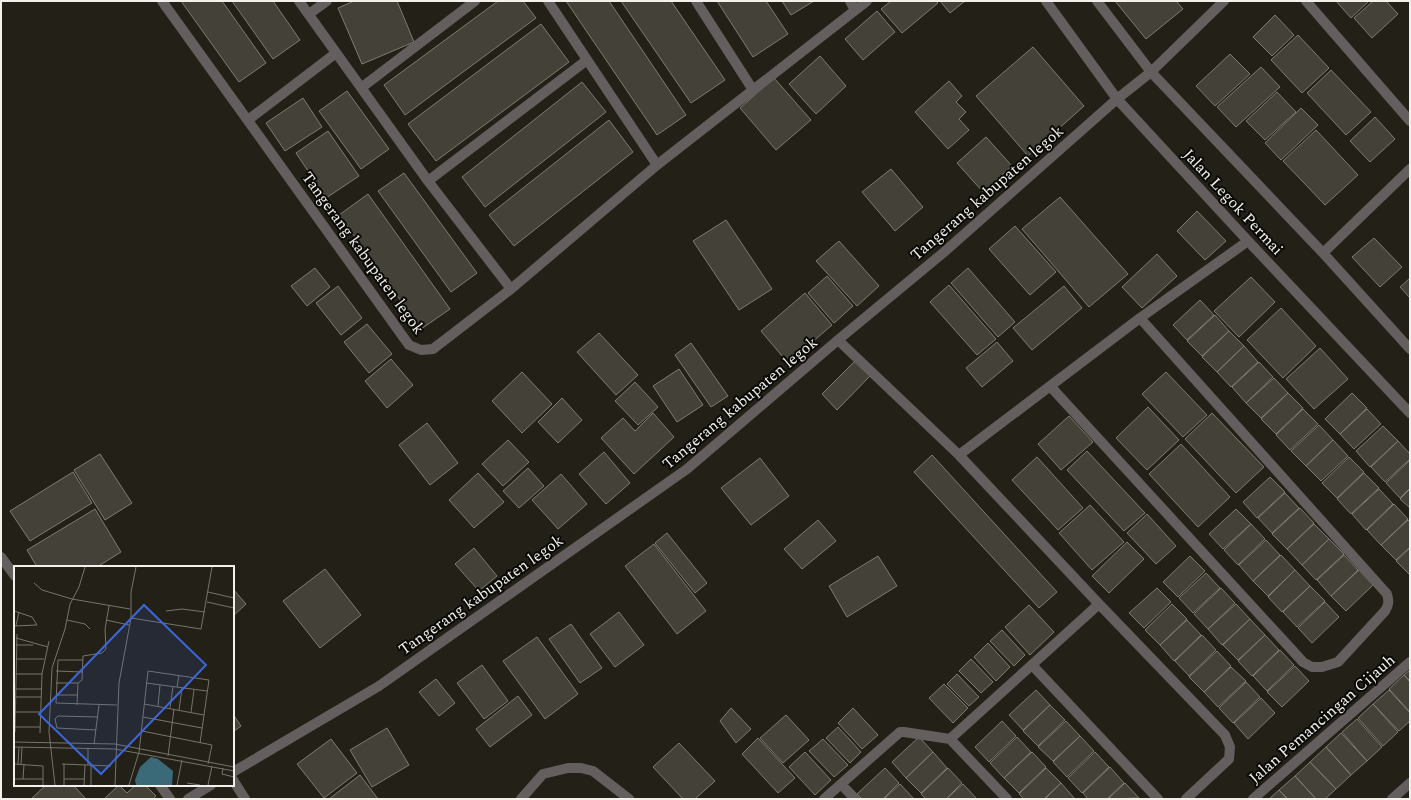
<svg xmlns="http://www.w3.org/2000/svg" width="1411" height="800" font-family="Spectral,serif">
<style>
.building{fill:#444138;stroke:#7e7c72}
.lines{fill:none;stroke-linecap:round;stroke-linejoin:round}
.minor{stroke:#645f5e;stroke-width:10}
.labels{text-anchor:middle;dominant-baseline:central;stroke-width:4;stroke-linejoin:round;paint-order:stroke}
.street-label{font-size:16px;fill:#f2f1ec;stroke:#0b0a07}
.inset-road{fill:none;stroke:#76746d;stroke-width:1}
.view{fill:#3d66db;fill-opacity:0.15;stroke:#3d66db;stroke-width:2}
.inset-edge{fill:none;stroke:#f2f1ec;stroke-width:2}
</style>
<rect width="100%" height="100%" fill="#232018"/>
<path class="building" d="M181,1H222L266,63L239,82Z
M232,1H273L300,40L273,59Z
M354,1H397L414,42L362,64L338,8Z
M498,1H523L536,18L405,115L384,85Z
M566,1H609L686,115L657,135Z
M621,1H671L725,80L691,103Z
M717,1H766L788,34L753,57Z
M782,1H814L791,15Z
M891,1H936L938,3L902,33L881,9Z
M940,1H965L950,13Z
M1115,1H1176L1183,9L1146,39Z
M1336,1H1369L1351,18Z
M1373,1H1386L1398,14L1372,38L1354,18Z
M877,11L895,32L863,60L845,39Z
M1275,15L1294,35L1272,56L1253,37Z
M541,24L569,62L436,161L408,124Z
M1298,35L1329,68L1302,93L1271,60Z
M1033,47L1084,106L1028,156L976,96Z
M1230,54L1250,74L1215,106L1196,86Z
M820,56L846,86L816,114L789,84Z
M1261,67L1280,87L1236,127L1217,107Z
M1331,70L1371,112L1346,135L1307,93Z
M774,78L811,120L776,150L740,108Z
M949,81L962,96L956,102L966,112L959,119L969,130L948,149L915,112Z
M582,82L606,112L485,207L462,177Z
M347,91L389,149L361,169L319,111Z
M1277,92L1296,112L1265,140L1246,121Z
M303,98L322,127L285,151L266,123Z
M1301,108L1318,125L1281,160L1265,143Z
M1375,117L1395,139L1370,162L1350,141Z
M609,120L633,152L514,246L489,215Z
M1316,130L1358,175L1325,205L1283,161Z
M328,131L359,176L326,198L296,153Z
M986,137L1012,166L983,192L957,163Z
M891,169L923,207L895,231L862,192Z
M404,173L477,273L451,292L378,191Z
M368,194L450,309L421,329L339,215Z
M1060,197L1128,274L1089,307L1022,229Z
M1197,211L1226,241L1205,260L1177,231Z
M726,220L772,289L739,310L693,241Z
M1015,226L1056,272L1030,295L989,249Z
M1374,238L1402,267L1380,287L1352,257Z
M839,241L879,286L857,306L816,261Z
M1157,254L1177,276L1142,308L1122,287Z
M315,268L330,287L307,306L291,286Z
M968,268L1015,322L998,337L951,283Z
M827,276L853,306L834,323L808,293Z
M1251,277L1275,302L1239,337L1214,311Z
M1410,278V298L1400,287Z
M949,285L996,339L977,355L930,302Z
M338,286L362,318L341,335L316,303Z
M1064,286L1082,308L1032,350L1013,328Z
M805,293L832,325L788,363L761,331Z
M1200,300L1214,315L1187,340L1173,325Z
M1281,308L1316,346L1283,378L1247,340Z
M1215,315L1229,331L1202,356L1187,341Z
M367,324L392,354L369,373L344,342Z
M1229,331L1244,346L1217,372L1202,357Z
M599,333L638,375L616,395L577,352Z
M997,342L1013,361L982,387L966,368Z
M691,343L728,396L711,407L675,355Z
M1244,346L1258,362L1231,387L1217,372Z
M1320,348L1348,379L1314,409L1286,379Z
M391,359L413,385L387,408L365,381Z
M856,360L870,376L837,410L822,394Z
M1259,362L1273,377L1246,403L1232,387Z
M679,369L703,405L677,422L653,386Z
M522,372L552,404L522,433L492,401Z
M1166,372L1207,415L1183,437L1142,394Z
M1274,378L1288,393L1261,418L1246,403Z
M635,382L658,407L638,425L615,401Z
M1288,393L1303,408L1276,434L1261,419Z
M1352,393L1367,408L1340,434L1325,419Z
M562,398L582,420L558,443L538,422Z
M1148,407L1179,440L1147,470L1116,438Z
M1303,409L1318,424L1290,450L1276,435Z
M1367,409L1381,424L1354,449L1340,434Z
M653,413L674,437L634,474L601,438L623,418L635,431Z
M1212,413L1264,467L1236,493L1185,439Z
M1069,416L1093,442L1061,470L1038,444Z
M427,423L458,463L430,485L399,445Z
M1319,425L1333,440L1306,466L1291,451Z
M1383,426L1398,441L1370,467L1356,451Z
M508,440L529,462L503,486L482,464Z
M1333,440L1348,456L1321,481L1306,466Z
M1398,441L1410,454V459L1385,482L1371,467Z
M1181,444L1230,497L1198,527L1149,474Z
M1087,451L1145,513L1124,531L1067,470Z
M604,452L630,483L606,504L579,474Z
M100,454L132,503L105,520L74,470Z
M932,455L1057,592L1039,608L914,472Z
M1037,457L1083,508L1058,530L1012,480Z
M1349,457L1364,472L1337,498L1322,483Z
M760,458L789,496L751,525L721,488Z
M1410,460V488L1400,498L1386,483Z
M528,468L544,486L519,508L503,491Z
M73,472L92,503L30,541L10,511Z
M478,473L504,502L474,528L449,500Z
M1364,473L1379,488L1351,514L1337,499Z
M561,474L587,504L558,529L532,500Z
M1270,477L1285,492L1257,518L1243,502Z
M1379,489L1393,504L1366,530L1352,514Z
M1410,489V508L1400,499Z
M1285,493L1299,508L1272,533L1258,518Z
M1394,504L1408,519L1381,545L1367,530Z
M1090,505L1124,542L1092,570L1059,533Z
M1300,508L1314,523L1287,549L1272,534Z
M95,509L121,552L97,567H37L27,550Z
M1236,509L1251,524L1223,549L1209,534Z
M1147,514L1176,546L1156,564L1127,533Z
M818,520L836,541L802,569L784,549Z
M1408,520L1410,521V547L1396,560L1381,545Z
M1251,524L1265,539L1238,565L1224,550Z
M1314,524L1329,539L1302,565L1287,549Z
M667,533L707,583L695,593L655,543Z
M1329,539L1344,554L1316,580L1302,565Z
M1266,540L1280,555L1253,581L1239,565Z
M1127,542L1144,559L1109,593L1092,576Z
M654,544L706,611L677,634L625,566Z
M474,548L497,576L479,591L455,564Z
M1410,548V575L1396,561Z
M1281,555L1295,570L1268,596L1253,581Z
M1344,555L1358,570L1331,596L1317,580Z
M878,556L897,586L847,617L829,586Z
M1190,556L1205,571L1178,597L1163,582Z
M325,569L361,615L320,648L283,601Z
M1295,570L1310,586L1282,612L1268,597Z
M1359,570L1373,585L1346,611L1331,596Z
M1206,573L1220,588L1193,613L1179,598Z
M1310,586L1325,601L1297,627L1283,612Z
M1157,588L1171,602L1144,628L1129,613Z
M1221,588L1235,603L1208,629L1194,614Z
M233,589L246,604L233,616Z
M1325,602L1339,617L1312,643L1298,628Z
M1172,604L1187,619L1160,645L1145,630Z
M1236,604L1250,619L1222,645L1208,629Z
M1029,605L1054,632L1030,655L1005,627Z
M619,612L644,645L615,667L590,634Z
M1250,619L1265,635L1238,660L1223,645Z
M1187,620L1201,635L1174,661L1160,645Z
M571,624L602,668L580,683L549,639Z
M1002,630L1025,655L1014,666L990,641Z
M1202,635L1216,650L1189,676L1175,661Z
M1265,635L1279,650L1252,676L1238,661Z
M537,637L578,694L545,719L503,661Z
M988,643L1010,667L996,681L974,657Z
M1280,650L1294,665L1267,691L1253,676Z
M1217,651L1231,666L1204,692L1189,677Z
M971,659L993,682L981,693L959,671Z
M482,665L508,701L484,719L457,683Z
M1295,666L1309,681L1282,707L1267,692Z
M1231,667L1246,681L1218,707L1204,692Z
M1410,670V681L1404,675Z
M957,674L979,697L969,706L947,684Z
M1404,675L1410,682V712L1389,689Z
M436,679L455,703L439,716L419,692Z
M1246,682L1260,697L1233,723L1219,708Z
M944,684L968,708L953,723L929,698Z
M1036,690L1050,705L1023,730L1009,715Z
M1389,690L1410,713V721L1399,731L1373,704Z
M518,696L532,715L490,747L476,729Z
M1261,698L1275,713L1248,739L1234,723Z
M1373,704L1398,732L1383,746L1358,718Z
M1050,705L1065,720L1038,746L1023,731Z
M731,708L751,729L736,743L720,721Z
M853,708L878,735L862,749L838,723Z
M233,714L241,726L233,732Z
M786,715L809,740L783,763L760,738Z
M1357,719L1382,747L1367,761L1342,732Z
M1002,721L1016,736L989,762L975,747Z
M1066,721L1080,736L1053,761L1038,747Z
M838,727L861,752L850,763L826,738Z
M387,728L409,765L372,787L350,750Z
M1341,733L1367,761L1351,775L1326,747Z
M1080,736L1094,751L1067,777L1053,762Z
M919,737L933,752L906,778L892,762Z
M1017,737L1031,752L1004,778L990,763Z
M758,738L795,778L778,793L742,754Z
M331,739L357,773L324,798L297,764Z
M823,739L848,765L834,777L809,751Z
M679,743L715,781L695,799H683L653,767Z
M1326,747L1351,775L1336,789L1310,762Z
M805,752L831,780L815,795L789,767Z
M933,752L947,768L921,793L906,778Z
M1032,752L1046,767L1019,793L1004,778Z
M1095,752L1109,767L1082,793L1068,778Z
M1310,762L1336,789L1325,799H1316L1295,776Z
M1110,767L1124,783L1107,799H1088L1083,793Z
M885,768L899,783L883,799H862L857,794Z
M948,768L962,783L946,799H926L921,794Z
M1046,768L1061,783L1044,799H1024L1019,794Z
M360,775L378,799H329Z
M1295,776L1316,799H1288L1279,790Z
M1061,783L1075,799H1045Z
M1125,783L1139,798L1108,799Z
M900,784L914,799H884Z
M963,784L977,799H946Z
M46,785H73L86,799H31Z
M119,785L127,793L136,785H145L156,796L153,799H104Z
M1279,790L1287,799H1269Z"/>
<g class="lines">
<path class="minor" d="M162,1L409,345L421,350L433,349L511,289L657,165L867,1
M299,1L428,181L511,289
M548,1L657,165
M696,1L753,90
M850,1L855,10
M1046,1L1117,99L1248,241L1410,413
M1097,1L1151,72L1323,253L1410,349
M1306,1L1410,121
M309,14L327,1
M361,88L475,1
M248,120L336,53
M428,181L587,60
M1323,253L1410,169
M838,340L959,455L1099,604L1225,735L1230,747L1229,759L1186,799
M1050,386L1303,662L1312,667H1322L1338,662L1385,611C1389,605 1389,601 1387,594L1140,318
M959,455L1140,318L1248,241
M1,557L15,576
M1032,665L1158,799
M950,739L1007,799
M233,772L379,686L687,469L838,340L943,253L1117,99L1151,72L1224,1
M233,780L245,799
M841,784L855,799
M160,785L170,799
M188,799L211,785
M521,799L543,774L568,768H581L593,771L629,799
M824,799L900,732H904L950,739L1099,604
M1253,799L1410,662
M1392,799L1410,783"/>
</g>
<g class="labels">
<g class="street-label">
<text transform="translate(987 193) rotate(-41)">Tangerang kabupaten legok</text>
<text transform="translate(1233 202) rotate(47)">Jalan Legok Permai</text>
<text transform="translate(363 253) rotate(54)">Tangerang kabupaten legok</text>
<text transform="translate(740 403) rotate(-40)">Tangerang kabupaten legok</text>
<text transform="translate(481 595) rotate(-35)">Tangerang kabupaten legok</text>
<text transform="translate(1322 719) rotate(-41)">Jalan Pemancingan Cijauh</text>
</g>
</g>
<g transform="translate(14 566)">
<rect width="220" height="220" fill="#232018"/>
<path d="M137,191L144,193L159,205L158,219H122L121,214L126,201Z" fill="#3a6a78"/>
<path class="inset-road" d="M20,17L28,24L58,33L116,43M194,26L220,32M193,36L220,42M0,45L18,51L23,59L0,60M152,45L168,43L191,46M117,52L187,63L198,1M53,54L71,58L76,63M92,54L115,59M2,60L5,46M2,72L34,81M2,79H19M2,93H30M69,94H44L42,137L103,139M42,105L69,106M2,108H28M42,117H64M132,117L193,125M163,121L165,109M2,123H27M42,129H64M2,131H27M130,138L190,149M63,139L64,117L68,114L69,90L88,87L92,83L91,63L95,40M144,140L146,119M156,142L159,120M165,144L168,122M1,146H26M177,146L180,124M129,151L188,162M1,161H26M82,164L43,162L41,153L44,150L84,151M128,165L198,179L194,198M1,166L3,68M26,167L28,108L35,75M0,176L101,178L220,201M80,178L85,139M0,181L101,183L220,205M74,183V199M154,190L160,143M0,198L29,200V219M4,198L5,181M7,198L8,181M48,198L97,200M209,202L208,208L220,211M0,213H29M9,213L10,198M50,213H70M173,217L186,219M41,219L35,166L38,102L51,63L56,38L65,21L71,1M50,219V198M70,219L71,199M77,219V199M101,219L105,117L117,52V26L122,1M115,219L125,186L134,105L195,114L186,177M163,219L168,194M194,219L198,200"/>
<path class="view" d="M130,39L192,99L87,208L25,148Z"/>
<rect width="220" height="220" class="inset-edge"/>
</g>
<rect width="1411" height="800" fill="none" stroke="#f2f1ec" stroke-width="4"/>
</svg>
